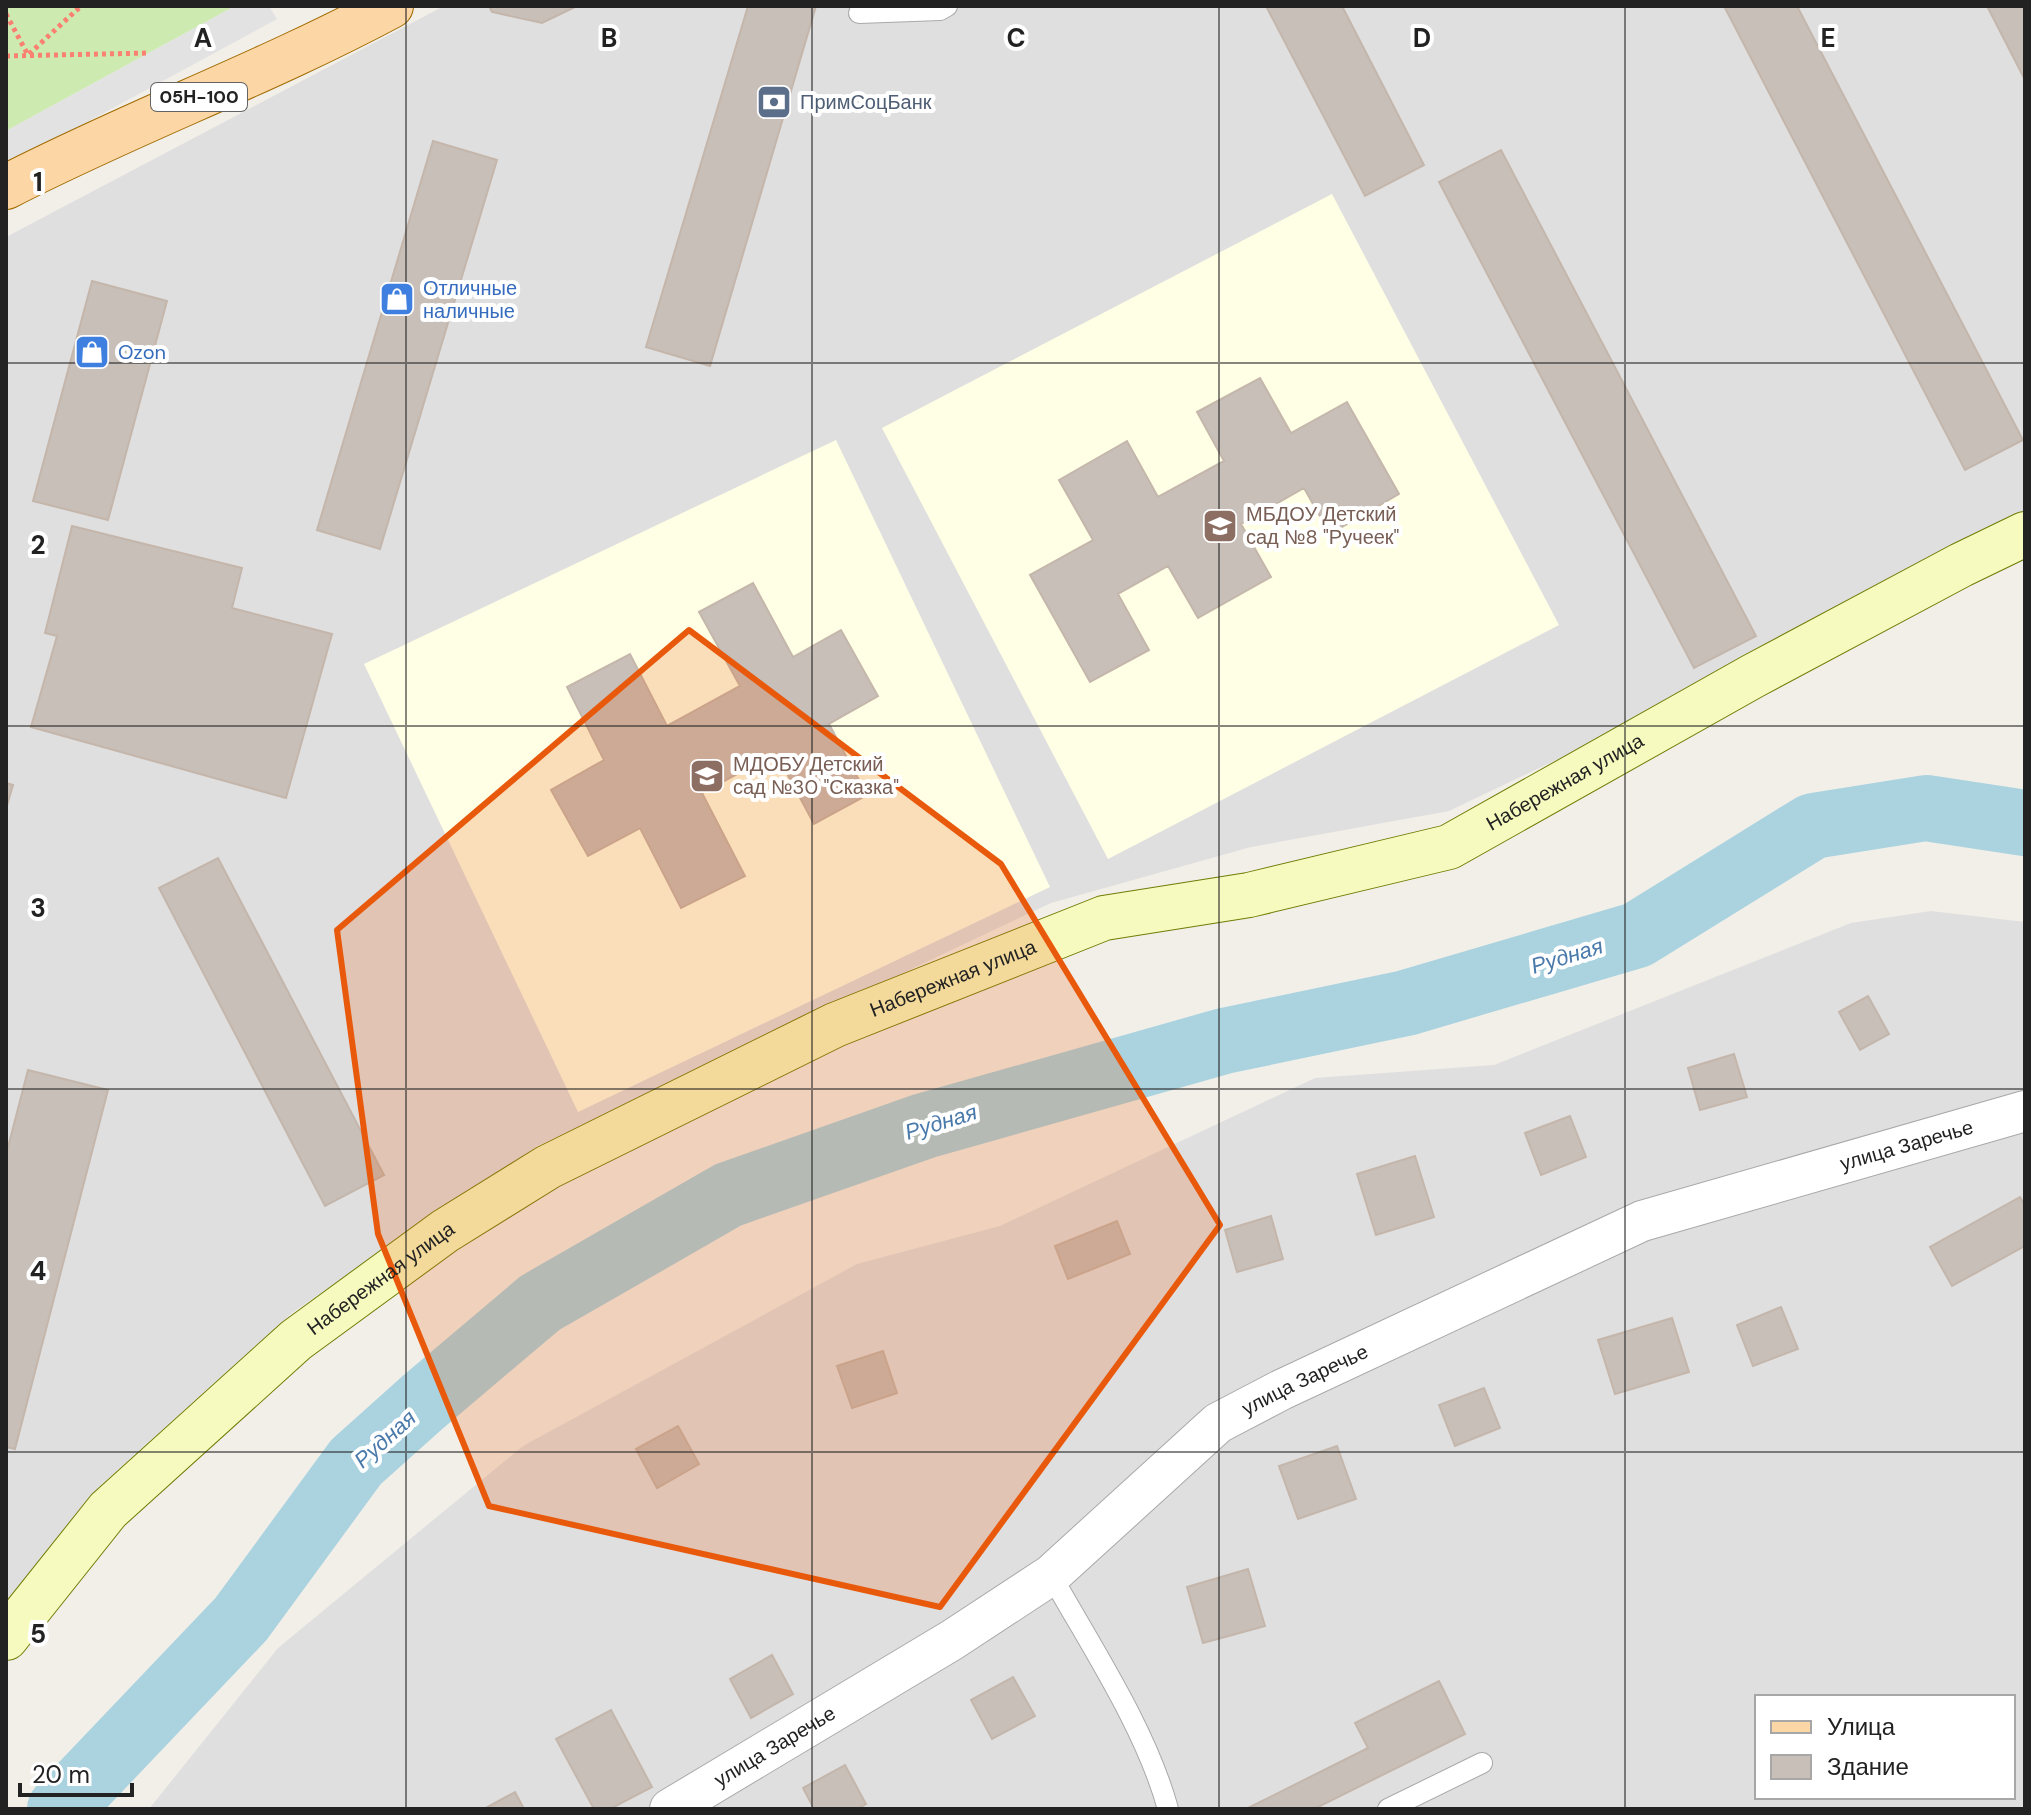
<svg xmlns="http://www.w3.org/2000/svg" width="2031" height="1815" font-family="'DM Sans',sans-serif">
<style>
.residential{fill:#e0dfdf;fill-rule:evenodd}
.education{fill:#ffffe5}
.grass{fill:#cdebb0}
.parking{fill:#e2e2e2}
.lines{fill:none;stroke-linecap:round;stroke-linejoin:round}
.river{stroke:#aad3df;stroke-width:66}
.building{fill:#c7bfb8;stroke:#c4b6ab;stroke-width:2}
.lane-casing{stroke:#a9a9a9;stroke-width:22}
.street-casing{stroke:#a9a9a9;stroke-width:42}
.secondary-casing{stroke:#707d05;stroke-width:46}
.primary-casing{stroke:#a06b00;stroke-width:46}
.path{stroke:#fa8072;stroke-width:5;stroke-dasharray:4 4;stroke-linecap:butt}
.lane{stroke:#fff;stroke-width:20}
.street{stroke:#fff;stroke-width:40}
.secondary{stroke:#f7fabf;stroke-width:44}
.primary{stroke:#fcd6a4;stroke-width:44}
.marked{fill:#e8590c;fill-opacity:0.2;stroke:#e8590c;stroke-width:6;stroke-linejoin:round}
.grid{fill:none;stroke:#222;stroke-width:2;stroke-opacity:0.55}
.labels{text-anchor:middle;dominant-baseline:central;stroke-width:8;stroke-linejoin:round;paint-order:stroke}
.shield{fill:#fff;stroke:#646464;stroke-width:2}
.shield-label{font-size:18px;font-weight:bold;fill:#222}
.service-label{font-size:20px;fill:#4e5e75;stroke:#fff;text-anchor:start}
.shop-label{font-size:20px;fill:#366cbe;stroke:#fff;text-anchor:start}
.education-label{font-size:20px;fill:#785e54;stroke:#fff;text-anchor:start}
.street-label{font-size:20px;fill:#222;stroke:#fff}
.water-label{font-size:22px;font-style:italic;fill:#4a7aab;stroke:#fff}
.grid-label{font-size:26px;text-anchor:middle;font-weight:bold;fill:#222;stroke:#fff;stroke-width:8;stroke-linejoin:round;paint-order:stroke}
</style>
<rect width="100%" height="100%" fill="#f2efe9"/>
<path class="residential" d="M444,6H2025V517L1665,708L1449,811L1251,847L1051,903L537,1146L293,1312L103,1483L6,1601V237Z
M1931,911L2025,922V1809H149L278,1648L523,1446L857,1264L1000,1226L1315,1078L1494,1065L1851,923ZM1757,1697H2013V1797H1757Z"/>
<path class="education" d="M1332,194L1559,625L1108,859L882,428Z
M836,440L1050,887L578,1112L364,664Z"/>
<path class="grass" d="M6,6H235L6,131Z"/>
<path class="parking" d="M235,6H269L277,19L6,166V131Z"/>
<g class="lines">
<path class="river" d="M60,1809L241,1619L356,1462L423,1402L540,1303L728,1195L924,1126L1224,1041L1406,1003L1637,935L1813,826L1926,808L2025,823"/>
</g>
<path class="building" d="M489,6H577L542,23L492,12Z
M748,6H816L710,366L646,347Z
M1266,6H1342L1424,165L1365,196Z
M1724,6H1797L2023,440L1965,470Z
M1987,6H2025V80Z
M433,141L497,160L380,549L317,530Z
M1501,150L1756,636L1694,668L1439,182Z
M92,281L167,301L108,520L33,501Z
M1260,378L1291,433L1347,402L1399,494L1330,534L1304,488L1241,524L1271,577L1198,618L1168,566L1118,594L1149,650L1090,682L1030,575L1093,540L1059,480L1127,441L1158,497L1224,461L1197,412Z
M72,526L242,568L232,608L332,634L286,798L31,727L57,636L45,633Z
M753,583L793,657L841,630L878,696L829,724L867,795L814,824L776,753L702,793L745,876L681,908L640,828L588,856L551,790L604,760L567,687L630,654L667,726L740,686L699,612Z
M6,783L13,785L6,809Z
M218,858L384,1175L325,1206L159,888Z
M1868,996L1889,1034L1860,1050L1839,1012Z
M1734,1054L1747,1097L1700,1110L1688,1068Z
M28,1070L108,1090L15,1449L6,1447V1155Z
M1570,1116L1586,1157L1541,1175L1525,1133Z
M1415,1156L1434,1217L1376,1235L1357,1174Z
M2020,1197L2025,1206V1246L1952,1286L1930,1247Z
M1271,1216L1283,1259L1237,1272L1225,1230Z
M1117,1221L1130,1254L1068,1279L1055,1246Z
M1781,1307L1798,1349L1753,1366L1737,1325Z
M1672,1318L1689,1372L1615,1394L1598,1340Z
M883,1351L897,1393L852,1408L837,1366Z
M1484,1388L1500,1428L1455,1446L1439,1405Z
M678,1426L699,1464L657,1488L636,1449Z
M1337,1446L1356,1499L1298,1519L1279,1466Z
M1248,1569L1265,1626L1203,1643L1187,1587Z
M772,1655L793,1694L751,1718L730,1679Z
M1013,1677L1035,1716L992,1739L971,1700Z
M1439,1681L1465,1734L1314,1809H1246L1368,1748L1355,1723Z
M611,1710L652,1787L610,1809H594L556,1739Z
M845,1765L866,1804L857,1809H814L803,1788Z
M515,1792L524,1809H484Z"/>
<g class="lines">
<g class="lane-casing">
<path id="lane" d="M859,13L940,10L947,6
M1051,1575C1092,1648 1146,1729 1168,1809
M1388,1809L1482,1763"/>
</g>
<g class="street-casing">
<g id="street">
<path id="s1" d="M670,1809L952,1640L1051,1575L1218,1423L1281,1390L1642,1221L2025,1111"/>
</g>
</g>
<g class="secondary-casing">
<g id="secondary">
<path id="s2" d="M6,1638L108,1510L296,1340L445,1231L548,1167L835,1025L1104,918L1249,895L1449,847L1753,676L1961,565L2025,534"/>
</g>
</g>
<g class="primary-casing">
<path id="primary" d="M6,187C132,122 266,73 391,6"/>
</g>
<path class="path" d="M6,14L28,55L81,6
M6,56L148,53"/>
<use href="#lane" class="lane"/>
<use href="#street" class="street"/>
<use href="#secondary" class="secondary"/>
<use href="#primary" class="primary"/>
</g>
<path class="marked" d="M689,630L1001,864L1220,1225L940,1607L489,1506L378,1234L337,930Z"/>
<path class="grid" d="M406,6V1809M812,6V1809M1219,6V1809M1625,6V1809M6,363H2025M6,726H2025M6,1089H2025M6,1452H2025"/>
<defs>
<g id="bank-square" transform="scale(1.8)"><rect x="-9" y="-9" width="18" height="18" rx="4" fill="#5c6f8a" stroke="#fff"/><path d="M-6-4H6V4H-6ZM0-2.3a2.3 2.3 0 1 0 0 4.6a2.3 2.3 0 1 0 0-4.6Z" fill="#fff"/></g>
<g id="shop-square" transform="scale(1.8)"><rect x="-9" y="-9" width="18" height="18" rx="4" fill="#3f7fe0" stroke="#fff"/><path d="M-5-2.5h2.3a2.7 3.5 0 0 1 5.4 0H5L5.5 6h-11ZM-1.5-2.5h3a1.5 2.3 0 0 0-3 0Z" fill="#fff"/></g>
<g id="school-square" transform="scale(1.8)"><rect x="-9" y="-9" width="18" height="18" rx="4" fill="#8d6e63" stroke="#fff"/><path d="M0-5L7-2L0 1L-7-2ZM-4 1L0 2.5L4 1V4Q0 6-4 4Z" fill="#fff"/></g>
</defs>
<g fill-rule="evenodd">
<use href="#bank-square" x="774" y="102"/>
<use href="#shop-square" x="397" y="299"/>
<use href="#shop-square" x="92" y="352"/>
<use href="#school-square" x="1220" y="526"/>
<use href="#school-square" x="707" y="776"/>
</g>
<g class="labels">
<rect class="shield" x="151" y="83" width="96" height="28" rx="6"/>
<g class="shield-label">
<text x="199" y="97">05Н-100</text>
</g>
<g class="service-label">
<text x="800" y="102">ПримСоцБанк</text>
</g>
<g class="shop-label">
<text x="423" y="288">Отличные<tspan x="423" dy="23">наличные</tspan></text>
<text x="118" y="352">Ozon</text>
</g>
<g class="education-label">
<text x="1246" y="514">МБДОУ Детский<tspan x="1246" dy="23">сад №8 "Ручеек"</tspan></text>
<text x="733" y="764">МДОБУ Детский<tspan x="733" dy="23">сад №30 "Сказка"</tspan></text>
</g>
<g class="street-label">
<text stroke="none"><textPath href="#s2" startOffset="1818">Набережная улица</textPath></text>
<text stroke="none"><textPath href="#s2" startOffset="1170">Набережная улица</textPath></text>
<text stroke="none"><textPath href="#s1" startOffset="1418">улица Заречье</textPath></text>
<text stroke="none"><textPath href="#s2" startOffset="522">Набережная улица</textPath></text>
<text stroke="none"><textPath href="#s1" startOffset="770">улица Заречье</textPath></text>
<text stroke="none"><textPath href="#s1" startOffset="122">улица Заречье</textPath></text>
</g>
<g class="water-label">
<text transform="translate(1567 956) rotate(-17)">Рудная</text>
<text transform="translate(941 1122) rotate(-17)">Рудная</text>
<text transform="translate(385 1439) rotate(-42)">Рудная</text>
</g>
</g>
<g class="grid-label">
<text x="203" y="47">A</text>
<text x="609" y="47">B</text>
<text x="1016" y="47">C</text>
<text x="1422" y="47">D</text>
<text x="1828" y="47">E</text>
<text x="38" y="191">1</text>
<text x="38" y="554">2</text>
<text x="38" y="917">3</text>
<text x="38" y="1280">4</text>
<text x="38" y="1643">5</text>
</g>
<rect width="2031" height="1815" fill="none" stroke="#222222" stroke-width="16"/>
<rect x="1755" y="1695" width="260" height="104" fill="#ffffff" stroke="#a7a7a7" stroke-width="2"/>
<rect x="1771" y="1721" width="40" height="12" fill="#fcd6a4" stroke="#a7a7a7" stroke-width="2"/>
<text x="1827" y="1735" font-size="24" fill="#222222">Улица</text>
<rect x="1771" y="1755" width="40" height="24" fill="#c7bfb8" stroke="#a7a7a7" stroke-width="2"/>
<text x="1827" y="1775" font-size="24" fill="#222222">Здание</text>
<path d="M20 1783v12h112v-12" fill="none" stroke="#222222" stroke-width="4"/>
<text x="32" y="1783" font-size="24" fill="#222222" stroke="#ffffff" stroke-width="6" paint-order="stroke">20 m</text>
</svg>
